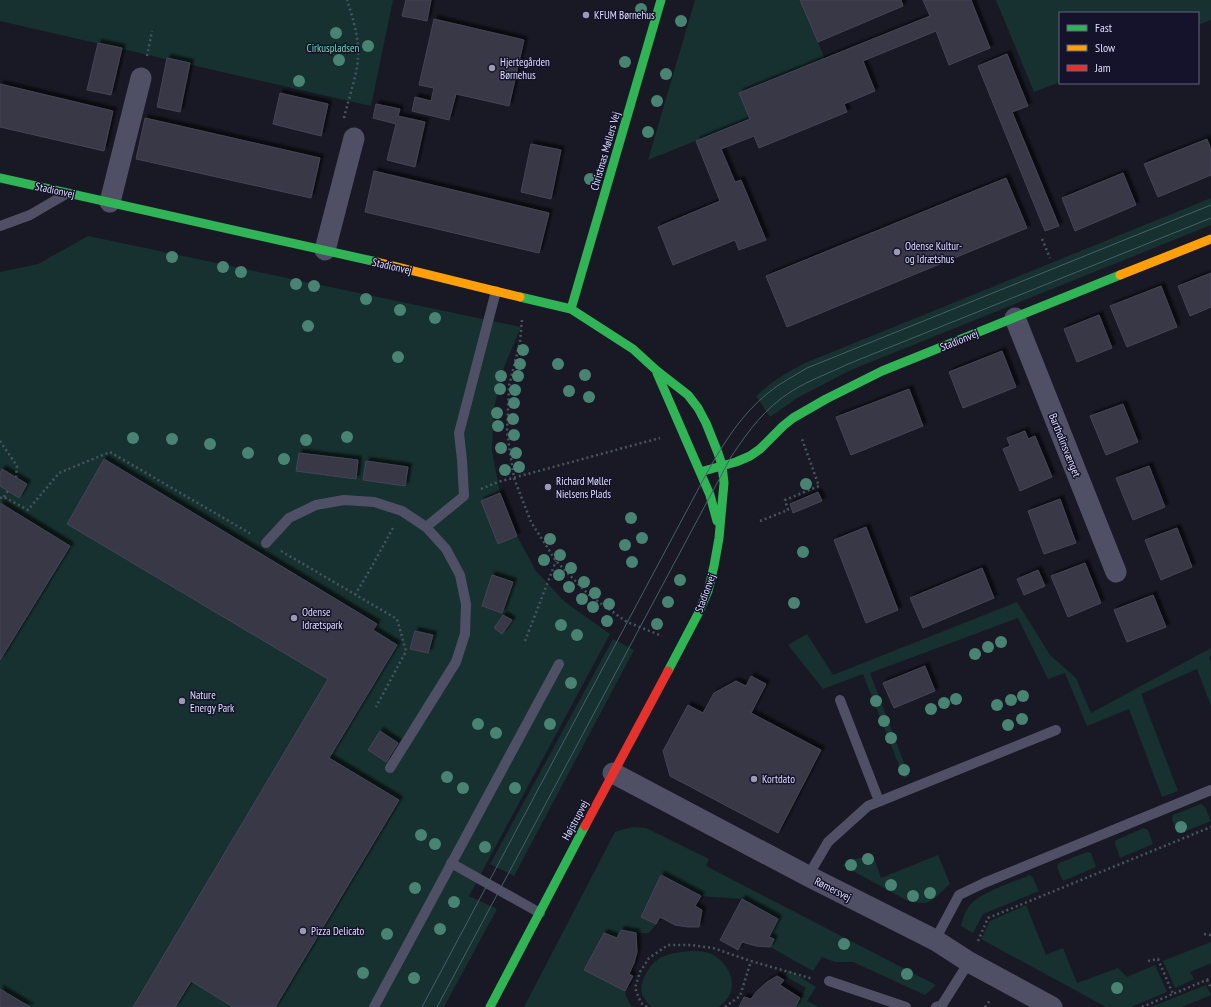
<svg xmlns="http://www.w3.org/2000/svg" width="1211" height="1007" font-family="'PT Sans Narrow',sans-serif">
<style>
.green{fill:#16312f}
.building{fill:#383846;stroke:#454457;filter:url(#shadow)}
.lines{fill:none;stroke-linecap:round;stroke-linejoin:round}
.path{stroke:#475560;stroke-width:2.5;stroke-dasharray:2 3;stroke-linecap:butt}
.lane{stroke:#4f5065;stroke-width:10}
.street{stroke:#4f5065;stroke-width:21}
.fast{stroke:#30b455;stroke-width:9}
.slow{stroke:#ff9f0a;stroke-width:9}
.jam{stroke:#e5322d;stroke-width:9}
.tram{stroke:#475f6b;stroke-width:1}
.tree{fill:#488373}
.poi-dot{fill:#9a9ab1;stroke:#14132b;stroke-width:1.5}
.labels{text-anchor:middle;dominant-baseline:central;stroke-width:3;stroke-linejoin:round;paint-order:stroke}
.poi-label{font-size:11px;fill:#dfdffd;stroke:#14132b;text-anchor:start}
.park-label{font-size:11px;fill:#6edab2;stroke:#14132b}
.street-label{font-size:11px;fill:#dfdffd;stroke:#14132b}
</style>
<defs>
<filter id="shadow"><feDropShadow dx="3.5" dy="-3.5" stdDeviation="1" flood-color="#0009"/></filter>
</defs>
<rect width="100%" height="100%" fill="#191925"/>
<path class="green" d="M0,0H393L371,106L0,21Z
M695,0H800L825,59L739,93L750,119L648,160Z
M996,0H1211V20L1198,25V13H1060V82L1034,92Z
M1211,198V225L851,370L797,398L770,417L756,396C771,382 787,372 805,363Z
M88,236L521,327L504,367L494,408L492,451L500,493L517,536L536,571L565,602L610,634L469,896L497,909L444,1007H0V272L38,264Z
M1017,602L1050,655L1076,678L1091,713L1211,648V656L1209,657L1211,662V706L1197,669L1141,694L1178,791L1162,797L1129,709L1087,726L1065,673L1048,679L1018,618L870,673L909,776L904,778L863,674L823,689L788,645L807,634L833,675Z
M613,639L634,650L514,876L490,864Z
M1201,804L1205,807L1211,821L1178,834L1172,819L1173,815Z
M632,827L646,828L709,859L706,866L936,985L925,995L853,962H835L822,957L813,971L770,947L774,939L769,937L778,919L742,899L701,896L661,876L641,916L656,924L649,933H636L622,930L617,938L604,933L585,970L625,991L626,996L631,1006L635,1007H524L615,832Z
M1144,828L1148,830L1153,844L1120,858L1115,843L1116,840Z
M1087,852L1091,853L1096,867L1063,881L1057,867L1059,863Z
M873,855L881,878L938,855L950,884C932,899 933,908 906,900L842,865L852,860Z
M1030,875L1033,878L1039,891L983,914L973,933L961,926C963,919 965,910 971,904C982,892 1014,882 1030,875Z
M1026,905L1046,955L1063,948L1077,983L1118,968L1127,977L1155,965L1167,992L1131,1007H1106L981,939L990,921Z
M1211,942V963L1190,972L1194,979L1175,988L1163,961Z
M690,951C697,951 705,951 711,954C726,961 738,980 729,996C727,1000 722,1004 719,1007H652C648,1004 644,999 642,994C639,981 650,963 662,957C670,953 681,952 690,951Z
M789,970L816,987L807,1001L819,1007H795L806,988L785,976Z
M1206,985L1211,995L1182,1007H1151Z"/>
<path class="building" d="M406,0H431L427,21L402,16Z
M800,0H901L903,6L818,42Z
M923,0H971L990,48L949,65L936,31L863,61L875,91L844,104L847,112L759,148L754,136L721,149L735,182L741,180L766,240L739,250L735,240L673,265L658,227L720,201L696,141L750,119L739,93L930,16Z
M434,19L524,40L509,106L456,94L449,120L412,111L415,97L431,101L434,88L419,85Z
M98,43L122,48L111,95L87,90Z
M1007,54L1028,106L1012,112L1059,226L1045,231L978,66Z
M167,58L190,63L180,112L157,107Z
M0,84L113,111L104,151L0,127Z
M280,93L328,104L321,136L273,124Z
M376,104L400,109L398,116L425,122L415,167L387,160L396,124L373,118Z
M145,118L320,158L311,198L136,159Z
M1207,139L1211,150V175L1158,197L1144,164Z
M531,144L561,150L551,199L521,192Z
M374,171L549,213L539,253L365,212Z
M1123,173L1136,205L1075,231L1062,198Z
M1006,178L1027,228L787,327L766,276Z
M1211,273V307L1190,316L1178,286Z
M1161,286L1177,327L1127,347L1110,306Z
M1099,315L1112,348L1077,362L1064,329Z
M1002,351L1016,387L963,408L949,372Z
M909,389L923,426L851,455L836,417Z
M1123,404L1138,442L1106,455L1090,416Z
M1025,431L1028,439L1035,436L1052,477L1020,491L1003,449L1010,446L1007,438Z
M299,453L358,460L356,479L296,471Z
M104,459L377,624L373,630L397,645L329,758L399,800L275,1007H233L191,981L175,1007H133L328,679L67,524Z
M366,461L408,467L405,486L363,480Z
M1149,466L1165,507L1133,520L1116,478Z
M2,469L27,484L19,498L0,486V473Z
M818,492L822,501L793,513L790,504Z
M500,493L517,536L498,544L481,501Z
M1060,499L1076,543L1044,554L1028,511Z
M0,503L70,546L0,660Z
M866,527L898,610L866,623L834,540Z
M1177,528L1192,567L1161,580L1145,540Z
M1085,563L1101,603L1068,617L1051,576Z
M982,568L994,598L923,628L910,598Z
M1038,570L1045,586L1024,595L1017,579Z
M492,575L513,582L502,613L482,606Z
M1153,595L1166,627L1127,642L1114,610Z
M503,615L512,620L502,634L494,628Z
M415,631L433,635L428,653L410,649Z
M925,666L935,691L894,708L883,683Z
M751,676L766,684L751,713L821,750L778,833L670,776L663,751L688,705L703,713L714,693L736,681L746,686Z
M380,731L398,743L386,762L368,750Z
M661,875L701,896L695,906L702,910L699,927H688L675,925L660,917L656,924L641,917Z
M742,899L778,919L769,937L774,939L770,947L756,946L742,942L738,950L720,940Z
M621,930L636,933L637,952L634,963L629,974L633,976L625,991L584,970L604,933L617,938Z
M777,976L784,980L780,985L800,998L795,1007H739L744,997L751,999L757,991L767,982Z
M0,989L30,1007H0Z"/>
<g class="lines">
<path class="path" d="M147,56L152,31
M344,118C348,101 354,84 357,67C361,44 354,21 347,0
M1042,239L1050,258
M522,320L520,342L509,386L507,432L514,478L531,522L556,561L589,595L627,622L662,636
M0,441L17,466L16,477
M481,489L498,482L660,438
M4,497L8,491
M0,498L4,497L28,510L59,473L110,452L251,534
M760,521L788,510L785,500L819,486L802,439
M281,551L397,619L406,651L376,707
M355,595L371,568L394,526
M525,641L556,561
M1204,934L1211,935
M978,941L988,918L1211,827
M1148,961L1158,959L1173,994
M1207,980L1211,988
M647,1007L641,1003L635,988L640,972L649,958L668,945H691L713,948L751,961L813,979
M725,1007L740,996L751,961
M985,1007L991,999
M1142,1007L1211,978"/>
<path class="lane" d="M0,226L30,215L66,194
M426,527L464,496L462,460L459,433L496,291
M266,543L289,518L316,505L344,500L374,502L402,511L426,527L446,549L460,575L466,604L465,634L456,662L390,768
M840,700L879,801
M451,863L540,913
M808,876L828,842L868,806L1056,730
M935,940L959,895L984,883L1211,790
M829,981L906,1007
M374,1007L559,664
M936,1007L942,1005L969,962"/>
<path class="street" d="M110,202L141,78
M325,250L354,138
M1015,318L1116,572
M613,773L808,876L935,940L969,962L1052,1007"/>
<path class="fast" d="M0,178L377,262
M520,297L571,309L633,349L656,370L688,395L698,408L706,423L718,453L722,465L724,483L719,538L714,566L708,591L698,614L668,671
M571,309L661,0
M657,373L710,495L717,521
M700,472L736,462L750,456L760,449L783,426L793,418L826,399L882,371L1120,275
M490,1007L585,826"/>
<path class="slow" d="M377,262L520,297
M1120,275L1211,239"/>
<path class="jam" d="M585,826L668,671"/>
<path class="tram" d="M422,1007L709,469C725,441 742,414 768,393C780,383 794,376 807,368L1211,205
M437,1007L731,457C748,431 766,407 792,391C809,380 830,373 848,364L1211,218"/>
</g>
<g class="tree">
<circle cx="641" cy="9" r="6"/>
<circle cx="681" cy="21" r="6"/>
<circle cx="336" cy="33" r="6"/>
<circle cx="368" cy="46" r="6"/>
<circle cx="339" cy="60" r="6"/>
<circle cx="625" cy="62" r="6"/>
<circle cx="666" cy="74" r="6"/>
<circle cx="299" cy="81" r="6"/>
<circle cx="657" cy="101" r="6"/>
<circle cx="648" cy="132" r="6"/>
<circle cx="590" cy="179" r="6"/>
<circle cx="172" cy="257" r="6"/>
<circle cx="223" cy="267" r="6"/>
<circle cx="241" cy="272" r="6"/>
<circle cx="296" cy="284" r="6"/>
<circle cx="314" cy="286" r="6"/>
<circle cx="366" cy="299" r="6"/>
<circle cx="400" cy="310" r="6"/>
<circle cx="435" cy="318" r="6"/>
<circle cx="308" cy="326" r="6"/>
<circle cx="523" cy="350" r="6"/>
<circle cx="398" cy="357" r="6"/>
<circle cx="520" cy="364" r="6"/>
<circle cx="558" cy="364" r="6"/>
<circle cx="585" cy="375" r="6"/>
<circle cx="501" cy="376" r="6"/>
<circle cx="518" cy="376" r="6"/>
<circle cx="500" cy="389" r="6"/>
<circle cx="515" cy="390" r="6"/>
<circle cx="569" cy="391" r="6"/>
<circle cx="589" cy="397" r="6"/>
<circle cx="514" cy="403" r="6"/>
<circle cx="497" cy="413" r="6"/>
<circle cx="513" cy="419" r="6"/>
<circle cx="498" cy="426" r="6"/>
<circle cx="514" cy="435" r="6"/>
<circle cx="347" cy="437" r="6"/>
<circle cx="133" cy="438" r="6"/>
<circle cx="172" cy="439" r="6"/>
<circle cx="306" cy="440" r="6"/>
<circle cx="210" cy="444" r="6"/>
<circle cx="501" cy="448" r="6"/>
<circle cx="248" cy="453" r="6"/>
<circle cx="516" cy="453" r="6"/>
<circle cx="284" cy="459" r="6"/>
<circle cx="519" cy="467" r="6"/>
<circle cx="505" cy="470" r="6"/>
<circle cx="806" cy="484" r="6"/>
<circle cx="631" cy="518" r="6"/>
<circle cx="642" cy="538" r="6"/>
<circle cx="550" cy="539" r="6"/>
<circle cx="625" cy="545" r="6"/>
<circle cx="803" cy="552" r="6"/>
<circle cx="560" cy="555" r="6"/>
<circle cx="544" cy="560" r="6"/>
<circle cx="632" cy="562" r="6"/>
<circle cx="571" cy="568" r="6"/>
<circle cx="559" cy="575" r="6"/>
<circle cx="680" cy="580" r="6"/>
<circle cx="584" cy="582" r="6"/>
<circle cx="569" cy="587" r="6"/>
<circle cx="595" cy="593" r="6"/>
<circle cx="582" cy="599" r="6"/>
<circle cx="668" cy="602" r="6"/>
<circle cx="794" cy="603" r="6"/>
<circle cx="609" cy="604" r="6"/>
<circle cx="593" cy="607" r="6"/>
<circle cx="607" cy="621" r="6"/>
<circle cx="657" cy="624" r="6"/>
<circle cx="561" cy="625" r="6"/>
<circle cx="577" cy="635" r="6"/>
<circle cx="1001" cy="642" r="6"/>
<circle cx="988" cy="647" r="6"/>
<circle cx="975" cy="654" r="6"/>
<circle cx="571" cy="683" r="6"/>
<circle cx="1023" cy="696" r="6"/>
<circle cx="956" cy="699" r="6"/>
<circle cx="1011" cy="700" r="6"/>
<circle cx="876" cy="701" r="6"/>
<circle cx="944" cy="703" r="6"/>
<circle cx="997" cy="705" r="6"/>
<circle cx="931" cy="709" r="6"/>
<circle cx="1022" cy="719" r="6"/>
<circle cx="884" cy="721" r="6"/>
<circle cx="478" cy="724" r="6"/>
<circle cx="550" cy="724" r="6"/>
<circle cx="1008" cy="725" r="6"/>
<circle cx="496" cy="733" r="6"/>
<circle cx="891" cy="738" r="6"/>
<circle cx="904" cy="770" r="6"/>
<circle cx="447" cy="777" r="6"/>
<circle cx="463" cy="788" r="6"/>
<circle cx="515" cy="788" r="6"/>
<circle cx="1181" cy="827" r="6"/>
<circle cx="421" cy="835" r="6"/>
<circle cx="435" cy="844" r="6"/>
<circle cx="485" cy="847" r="6"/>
<circle cx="868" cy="859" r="6"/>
<circle cx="851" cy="865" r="6"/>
<circle cx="891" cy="885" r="6"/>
<circle cx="415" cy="888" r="6"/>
<circle cx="930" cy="893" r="6"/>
<circle cx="913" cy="896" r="6"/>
<circle cx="454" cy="902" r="6"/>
<circle cx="440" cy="929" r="6"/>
<circle cx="387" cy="934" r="6"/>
<circle cx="844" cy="944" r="6"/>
<circle cx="363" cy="973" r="6"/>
<circle cx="907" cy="974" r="6"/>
<circle cx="414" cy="978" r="6"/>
<circle cx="1117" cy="988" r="6"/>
</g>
<g class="poi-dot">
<circle cx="586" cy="15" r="4"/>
<circle cx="492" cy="68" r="4"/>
<circle cx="897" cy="252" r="4"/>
<circle cx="548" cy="487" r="4"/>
<circle cx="294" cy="618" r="4"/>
<circle cx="182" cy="701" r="4"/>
<circle cx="754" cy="779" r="4"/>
<circle cx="303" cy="931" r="4"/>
</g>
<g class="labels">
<g class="poi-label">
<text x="594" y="15">KFUM Børnehus</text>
<text x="500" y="62">Hjertegården<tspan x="500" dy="13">Børnehus</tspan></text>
<text x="905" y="246">Odense Kultur-<tspan x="905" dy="13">og Idrætshus</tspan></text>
<text x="556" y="481">Richard Møller<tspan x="556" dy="13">Nielsens Plads</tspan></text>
<text x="302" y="612">Odense<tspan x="302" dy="13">Idrætspark</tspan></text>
<text x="190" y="695">Nature<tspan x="190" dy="13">Energy Park</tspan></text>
<text x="762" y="779">Kortdato</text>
<text x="311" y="931">Pizza Delicato</text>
</g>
<g class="park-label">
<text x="333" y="48">Cirkuspladsen</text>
</g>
<g class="street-label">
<text transform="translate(605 151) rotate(-74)">Christmas Møllers Vej</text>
<text transform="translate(55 190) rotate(12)">Stadionvej</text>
<text transform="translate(392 266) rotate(13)">Stadionvej</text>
<text transform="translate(959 340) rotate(-22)">Stadionvej</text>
<text transform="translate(1065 445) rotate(68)">Bartholinsvænget</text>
<text transform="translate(705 593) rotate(-70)">Stadionvej</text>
<text transform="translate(575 820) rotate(-62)">Højstrupvej</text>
<text transform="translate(833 889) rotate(27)">Rømersvej</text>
</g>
</g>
<rect x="1059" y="12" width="140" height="72" fill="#14132b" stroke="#65657f"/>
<rect x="1067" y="25" width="20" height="6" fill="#30b455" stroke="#65657f"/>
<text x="1095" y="32" font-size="12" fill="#dfdffd">Fast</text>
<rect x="1067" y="45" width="20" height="6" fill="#ff9f0a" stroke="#65657f"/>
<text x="1095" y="52" font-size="12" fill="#dfdffd">Slow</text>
<rect x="1067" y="65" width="20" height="6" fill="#e5322d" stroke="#65657f"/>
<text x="1095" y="72" font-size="12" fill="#dfdffd">Jam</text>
</svg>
